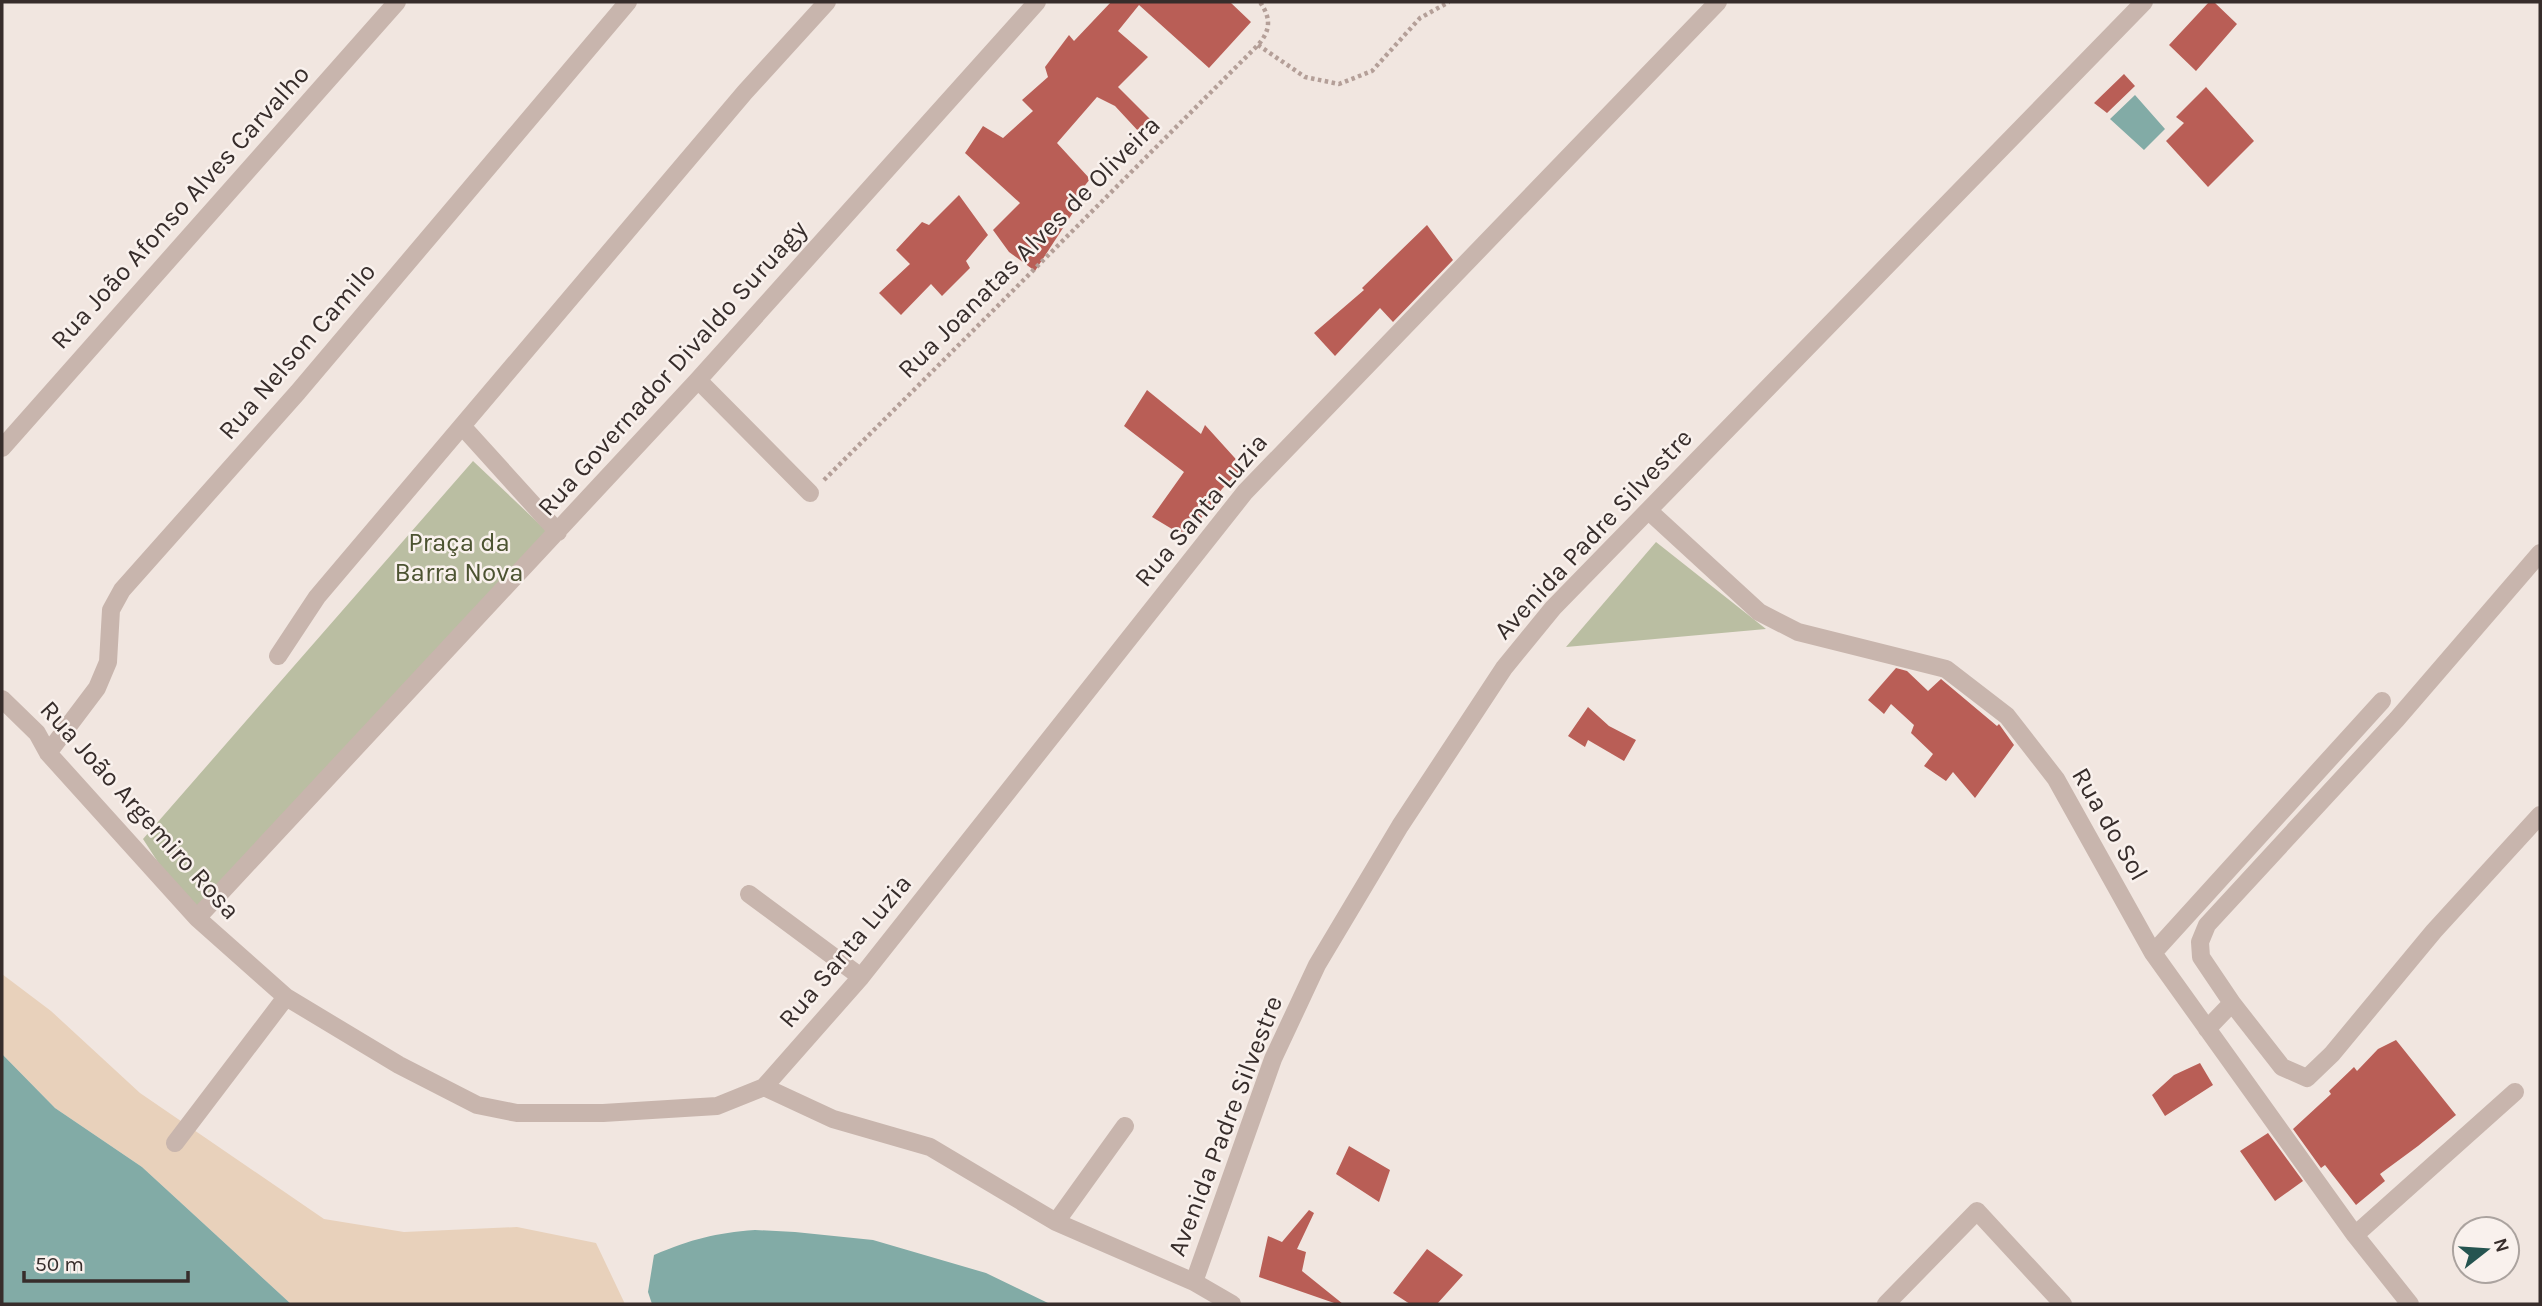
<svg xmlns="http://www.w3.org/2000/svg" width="2542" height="1306" font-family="Karla,sans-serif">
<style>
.green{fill:#babea2}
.sand{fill:#e8d1bb}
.water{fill:#82aba6}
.building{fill:#b95e56}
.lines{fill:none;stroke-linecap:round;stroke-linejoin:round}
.path{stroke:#b49f98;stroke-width:4.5;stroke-dasharray:3.5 3.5;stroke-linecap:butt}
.minor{stroke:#c8b5ad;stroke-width:18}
.labels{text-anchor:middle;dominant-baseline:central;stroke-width:5;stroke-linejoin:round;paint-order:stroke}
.street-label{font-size:26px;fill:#372d2b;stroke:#f9f1ed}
.park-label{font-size:26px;fill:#4c5331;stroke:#f9f1ed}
</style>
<rect width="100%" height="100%" fill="#f1e6e0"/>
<path class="green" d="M473,461L551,535L196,921L143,839Z
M1656,542L1766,629L1566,647Z"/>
<path class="sand" d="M2,974L51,1011L140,1093L324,1219L404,1232L517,1227L596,1243L625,1304H291L142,1167L55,1108L2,1054Z"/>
<path class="water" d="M2135,95L2165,129L2144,150L2110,119Z
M2,1054L55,1108L142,1167L291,1304H2Z
M755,1230L795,1232L873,1240L986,1273L1050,1304H652L648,1292L654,1255C692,1239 715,1233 755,1230Z"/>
<path class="building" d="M1111,2H1230L1251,22L1209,68L1139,5L1118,31L1148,57L1118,87L1151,120L1140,133L1115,106L1097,97L1057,143L1090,179L1071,203L1076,208L1035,271L1009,252L993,230L1020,203L965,153L983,126L1003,138L1033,111L1022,100L1048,77L1045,67L1069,35L1074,41Z
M2209,2H2214L2237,24L2196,71L2169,45Z
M2124,74L2135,86L2107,113L2094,103Z
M2206,87L2254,141L2208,187L2166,141L2184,123L2176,117Z
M959,195L988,235L966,261L970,268L942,296L931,284L901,315L879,293L910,264L896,250L922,222L929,225Z
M1427,225L1453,260L1393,322L1380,308L1335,356L1314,333L1364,290L1362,288Z
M1147,390L1201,434L1205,425L1243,467L1222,489L1187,538L1152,517L1184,472L1124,426Z
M1896,668L1907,671L1928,691L1941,679L1997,726L1999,724L2014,745L1975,798L1953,772L1946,781L1924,766L1933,754L1911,733L1914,725L1891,704L1884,714L1868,700Z
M1588,707L1609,726L1636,740L1624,761L1588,740L1585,747L1568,736Z
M2396,1040L2456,1115L2418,1146L2380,1174L2385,1181L2356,1205L2325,1165L2321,1168L2293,1129L2331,1094L2329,1091L2354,1067L2357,1071L2378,1049Z
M2200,1063L2213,1085L2165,1116L2152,1095L2174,1075Z
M2268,1133L2303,1181L2275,1201L2240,1151Z
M1349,1146L1390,1170L1379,1202L1336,1174Z
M1309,1210L1314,1213L1297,1249L1306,1252L1302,1271L1343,1304H1337L1259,1277L1268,1236L1282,1242Z
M1427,1249L1463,1275L1437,1304H1410L1393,1293Z"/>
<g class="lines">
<path class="path" d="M1258,45L1305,77L1339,84L1372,71L1420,18L1449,2
M824,480L1258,45C1271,30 1271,18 1260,2"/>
<path class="minor" d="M698,380L810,493
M462,426L558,532
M2,448L397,2
M1649,511L1759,612L1798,632L1946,669L2007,716L2056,779L2153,953L2355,1235L2410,1304
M2540,553L2397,719L2207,925L2200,942L2201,957L2232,1003L2282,1067L2307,1078L2332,1054L2434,931L2540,815
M278,656L317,597L745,92L827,2
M2,699L37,733L48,753L197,918L286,997L399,1065L477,1105L517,1113H603L717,1106L764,1087L833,1119L930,1147L1056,1222L1194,1282L1232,1304
M48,753L97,688L108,662L111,610L122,590L298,392L628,2
M749,894L861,977
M197,918L698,380L1037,2
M2153,953L2382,701
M2207,1029L2232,1003
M764,1087L861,977L1245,492L1718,2
M175,1143L286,997
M1056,1222L1125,1126
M2355,1235L2515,1092
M1194,1282L1273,1059L1317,965L1400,826L1504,668L1553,608L2144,2
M1886,1304L1977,1211L2063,1304"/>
</g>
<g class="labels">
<g class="street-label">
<text transform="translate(180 207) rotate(-48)">Rua João Afonso Alves Carvalho</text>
<text transform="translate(1029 247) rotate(-45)">Rua Joanatas Alves de Oliveira</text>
<text transform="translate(297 351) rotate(-49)">Rua Nelson Camilo</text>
<text transform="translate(672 368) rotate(-48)">Rua Governador Divaldo Suruagy</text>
<text transform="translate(1201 510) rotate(-50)">Rua Santa Luzia</text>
<text transform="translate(1593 534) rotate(-47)">Avenida Padre Silvestre</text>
<text transform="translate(140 810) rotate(48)">Rua João Argemiro Rosa</text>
<text transform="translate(2110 824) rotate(60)">Rua do Sol</text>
<text transform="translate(845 951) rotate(-50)">Rua Santa Luzia</text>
<text transform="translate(1225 1126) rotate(-69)">Avenida Padre Silvestre</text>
</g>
<g class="park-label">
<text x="459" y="542">Praça da<tspan x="459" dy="30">Barra Nova</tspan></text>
</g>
</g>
<rect width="2542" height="1306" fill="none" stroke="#372d2b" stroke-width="7"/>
<g transform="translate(2486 1250) rotate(73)"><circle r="33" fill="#f9f1ed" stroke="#aba39f" stroke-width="2"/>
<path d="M0-5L12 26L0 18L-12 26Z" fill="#255450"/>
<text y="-10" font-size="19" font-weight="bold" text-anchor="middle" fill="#372d2b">N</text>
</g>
<path d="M24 1271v10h164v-10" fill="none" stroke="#372d2b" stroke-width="3.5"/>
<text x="35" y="1271" font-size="21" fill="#372d2b" stroke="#f9f1ed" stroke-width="5" paint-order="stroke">50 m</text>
</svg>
